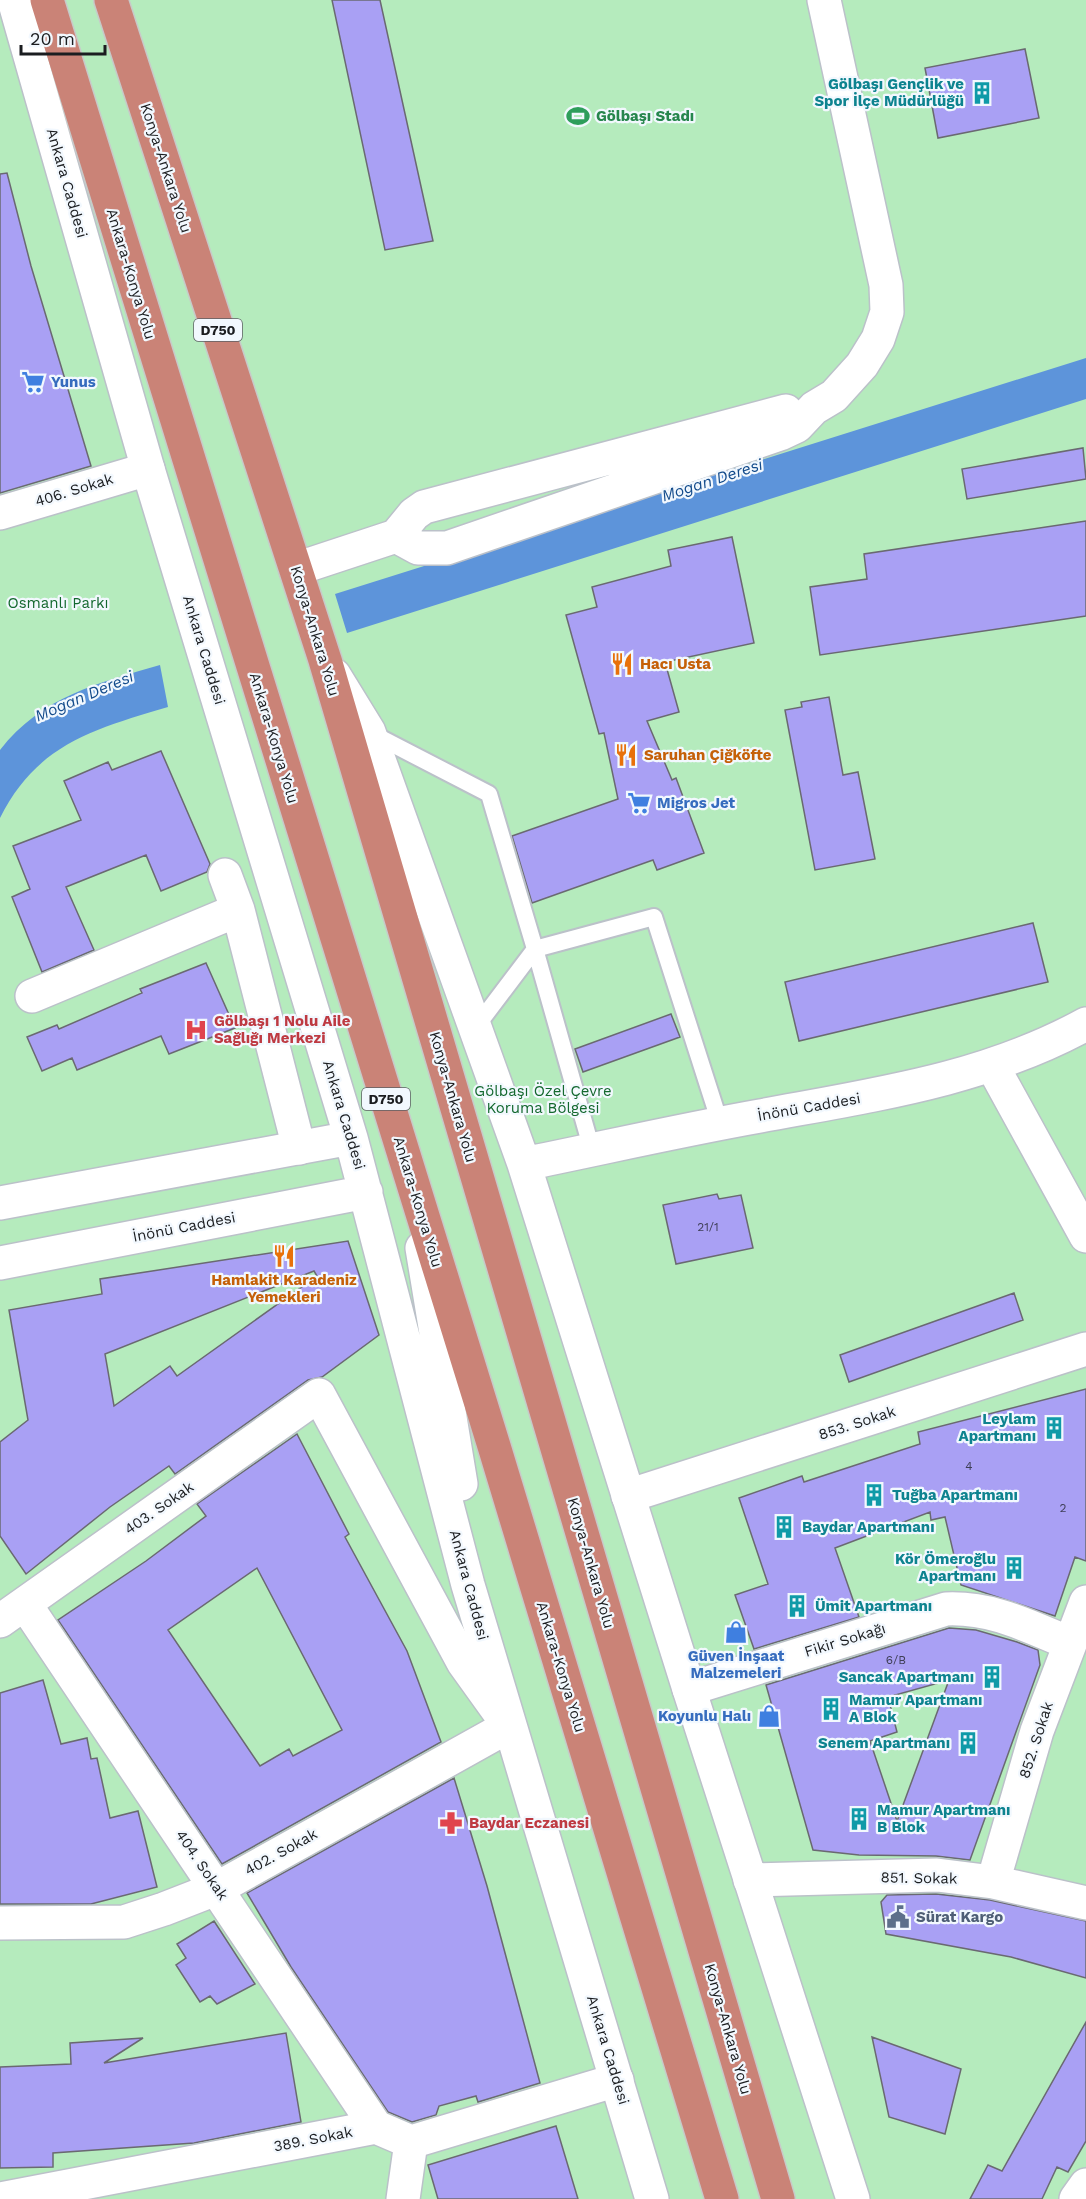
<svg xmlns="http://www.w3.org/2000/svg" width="1086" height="2199" font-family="'Work Sans',sans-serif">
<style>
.green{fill:#b5ebbd}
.water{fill:#5d94da}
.building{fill:#a9a0f4;stroke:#6a6971;stroke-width:1.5;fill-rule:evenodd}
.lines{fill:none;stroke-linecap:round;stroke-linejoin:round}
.lane-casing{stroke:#bbc1c9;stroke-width:20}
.street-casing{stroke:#bbc1c9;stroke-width:36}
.secondary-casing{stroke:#bbc1c9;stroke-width:36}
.highway-casing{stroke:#c8c9c9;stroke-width:36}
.lane{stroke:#fff;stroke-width:16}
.street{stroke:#fff;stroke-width:33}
.secondary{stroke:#fff;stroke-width:33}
.highway{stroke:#ca8377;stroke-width:33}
.labels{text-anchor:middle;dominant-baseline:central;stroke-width:4.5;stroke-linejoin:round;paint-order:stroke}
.number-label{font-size:12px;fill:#3e3e55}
.shield{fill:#f2f8fe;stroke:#5c5f63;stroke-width:1.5}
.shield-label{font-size:14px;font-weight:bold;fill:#1b1d20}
.culture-label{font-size:15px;font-weight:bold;fill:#0d838f;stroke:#f2f8fe;text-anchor:end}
.leisure-label{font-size:15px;font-weight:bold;fill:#27864d;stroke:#f2f8fe;text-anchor:start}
.street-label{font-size:15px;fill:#1b1d20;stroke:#f2f8fe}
.shop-label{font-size:15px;font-weight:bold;fill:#366cbe;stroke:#f2f8fe;text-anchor:start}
.park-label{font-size:15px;fill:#13682e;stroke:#f2f8fe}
.food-label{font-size:15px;font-weight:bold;fill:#c56008;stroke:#f2f8fe;text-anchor:start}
.health-label{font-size:15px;font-weight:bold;fill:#be3a42;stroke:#f2f8fe;text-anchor:start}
.service-label{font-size:15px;font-weight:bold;fill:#4e5e75;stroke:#f2f8fe;text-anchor:start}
.water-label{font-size:16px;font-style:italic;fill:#134b8b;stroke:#f2f8fe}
</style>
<rect width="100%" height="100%" fill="#e4ebf3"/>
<path class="green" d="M0,0H1086V2199H0Z"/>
<path class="water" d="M1086,358V399L347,633L335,594Z
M160,665L168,707C94,729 37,744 0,818V750C42,696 99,683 160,665Z"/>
<path class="building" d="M332,0H380L433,241L385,250Z
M1025,49L1039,118L938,138L925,68Z
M7,173L31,266L91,466L0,493V174Z
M1083,448L1086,479L967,499L962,469Z
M1086,521V616L820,655L810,587L867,579L864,554Z
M732,537L754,643L665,662L679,712L647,721L672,780L676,778L704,853L657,870L653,860L532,903L512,836L618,799L604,733L599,734L566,615L597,607L592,587L671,566L668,550Z
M829,697L843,775L858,772L875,859L815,870L785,710L802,707L801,702Z
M161,751L210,864L207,872L161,891L146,855L66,887L94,950L42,972L12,897L30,889L13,846L81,820L64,781L108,762L112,770Z
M1033,923L1048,982L799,1041L785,982Z
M206,963L235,1028L169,1054L161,1036L77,1070L72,1058L42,1071L27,1037L57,1025L59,1029L142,993L140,989Z
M671,1014L680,1037L583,1072L575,1049Z
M717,1194L719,1199L741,1195L753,1248L676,1264L663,1205Z
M348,1241L379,1335L322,1377L308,1380L175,1474L169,1466L110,1507L26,1574L0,1536V1442L28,1420L9,1310L102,1294L100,1279ZM314,1271L317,1276L177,1376L170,1366L114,1406L105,1354Z
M1014,1293L1023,1320L849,1382L840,1355Z
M1086,1389V1561L1075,1557L1055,1616L961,1585L945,1517L931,1520L930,1512L835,1548L859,1617L754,1649L735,1595L768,1584L739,1498L802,1476L804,1482L920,1444L918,1432Z
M297,1434L349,1534L345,1537L407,1651L441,1742L222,1864L58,1620L146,1561L206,1516L197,1504ZM257,1568L342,1730L293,1756L289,1749L260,1766L168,1630Z
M949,1628L976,1630L1017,1642L1038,1650L1040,1665L970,1860L936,1856L859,1855L813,1850L766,1685ZM949,1680L899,1816L897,1821L870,1741L897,1732L888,1697Z
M43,1680L61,1744L87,1738L91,1759L97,1758L110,1818L138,1811L157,1887L91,1904H0V1693Z
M454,1778L487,1886L540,2083L478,2102L476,2096L439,2106L436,2115L412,2122L388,2112L291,1967L247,1893Z
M936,1894L990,1900L1086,1921V1978L1011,1957L886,1934L881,1902L887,1895Z
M214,1921L255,1984L217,2004L210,1996L200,2002L176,1965L186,1958L177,1944Z
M1086,2022V2141L1068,2172L1057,2167L1042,2199H970L988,2165L1002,2171Z
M286,2033L301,2122L194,2143L53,2153V2167L0,2168V2067L71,2064L70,2043L143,2038L104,2063Z
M872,2037L961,2069L945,2134L889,2117Z
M556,2126L578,2199H438L428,2165Z"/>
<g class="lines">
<g class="lane-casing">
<path id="lane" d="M371,733L489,794L535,949L476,1027
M592,1150L535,949L654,917L720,1123"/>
</g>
<g class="street-casing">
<path id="street" d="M0,513L148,469
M396,536L418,548H447L780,434L797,426L814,408L834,396L862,365L878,339L887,312L886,285L824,0
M296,569L396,536L414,514L424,507L786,411
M225,875L238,910L299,1148
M32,996L238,910
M628,1496L1086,1349
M25,1604L376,2127
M0,1621L319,1395L463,1662L509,1726L218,1888L164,1909L124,1922L0,1923
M689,1689L946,1609C992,1607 1028,1626 1069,1643
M750,1880L937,1875L993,1882L1086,1903
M993,1882L1037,1731L1086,1602
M0,2199L376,2127L411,2142L617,2080
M403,2199L411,2142"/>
</g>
<g class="secondary-casing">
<path id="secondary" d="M14,0L148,469L351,1138L468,1585L652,2199
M334,675L369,732L524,1164L689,1689L853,2199
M993,1067L1086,1236
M524,1164C603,1148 681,1130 760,1116C873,1095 984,1080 1086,1024
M0,1203L351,1138
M422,1248L461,1484
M0,1263L366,1192
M1076,2199L1086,2185"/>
</g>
<g class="highway-casing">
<path id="highway" d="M47,0L494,1446L722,2199
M111,0L325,660L778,2199"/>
</g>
<use href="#lane" class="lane"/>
<use href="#street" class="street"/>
<use href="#secondary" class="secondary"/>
<use href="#highway" class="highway"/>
</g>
<defs>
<g id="building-bare" transform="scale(1.8)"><path d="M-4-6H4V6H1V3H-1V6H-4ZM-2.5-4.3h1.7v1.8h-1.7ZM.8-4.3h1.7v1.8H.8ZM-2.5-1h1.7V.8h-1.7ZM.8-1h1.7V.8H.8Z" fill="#0f9aa8" stroke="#f2f8fe" stroke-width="2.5" paint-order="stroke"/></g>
<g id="stadium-bare" transform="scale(1.8)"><path d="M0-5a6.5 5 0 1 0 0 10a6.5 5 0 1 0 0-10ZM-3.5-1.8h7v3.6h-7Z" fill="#2e9e5b" stroke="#f2f8fe" stroke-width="2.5" paint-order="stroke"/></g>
<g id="supermarket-bare" transform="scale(1.8)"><path d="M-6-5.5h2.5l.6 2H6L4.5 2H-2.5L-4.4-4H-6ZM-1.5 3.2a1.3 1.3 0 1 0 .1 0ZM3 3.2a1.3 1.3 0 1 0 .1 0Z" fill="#3f7fe0" stroke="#f2f8fe" stroke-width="2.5" paint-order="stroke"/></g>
<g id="restaurant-bare" transform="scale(1.8)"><path d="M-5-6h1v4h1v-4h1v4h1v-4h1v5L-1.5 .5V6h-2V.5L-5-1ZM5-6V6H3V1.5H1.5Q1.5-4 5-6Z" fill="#e8710a" stroke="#f2f8fe" stroke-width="2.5" paint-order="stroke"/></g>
<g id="hospital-bare" transform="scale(1.8)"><path d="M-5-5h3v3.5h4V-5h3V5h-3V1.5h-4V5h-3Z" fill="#e0444e" stroke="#f2f8fe" stroke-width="2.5" paint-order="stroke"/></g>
<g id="shop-bare" transform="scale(1.8)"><path d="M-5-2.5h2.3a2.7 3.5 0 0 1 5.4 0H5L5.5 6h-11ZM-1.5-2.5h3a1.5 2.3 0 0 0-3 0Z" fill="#3f7fe0" stroke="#f2f8fe" stroke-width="2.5" paint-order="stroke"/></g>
<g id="pharmacy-bare" transform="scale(1.8)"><path d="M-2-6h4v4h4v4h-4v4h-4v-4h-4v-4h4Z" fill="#e0444e" stroke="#f2f8fe" stroke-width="2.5" paint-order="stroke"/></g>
<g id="civic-bare" transform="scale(1.8)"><path d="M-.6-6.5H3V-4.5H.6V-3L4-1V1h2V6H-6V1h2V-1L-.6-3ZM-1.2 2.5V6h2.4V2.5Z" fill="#5c6f8a" stroke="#f2f8fe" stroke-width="2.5" paint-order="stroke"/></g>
</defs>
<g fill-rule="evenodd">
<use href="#building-bare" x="982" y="93"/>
<use href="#stadium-bare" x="578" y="116"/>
<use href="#supermarket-bare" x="33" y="382"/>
<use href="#restaurant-bare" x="622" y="664"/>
<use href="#restaurant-bare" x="626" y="755"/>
<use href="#supermarket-bare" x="639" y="803"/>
<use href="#hospital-bare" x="196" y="1030"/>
<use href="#restaurant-bare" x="284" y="1256"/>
<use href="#building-bare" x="1054" y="1428"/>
<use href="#building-bare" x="874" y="1495"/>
<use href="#building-bare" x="784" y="1527"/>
<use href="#building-bare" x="1014" y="1568"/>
<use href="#building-bare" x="797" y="1606"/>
<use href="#shop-bare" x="736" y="1632"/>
<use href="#building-bare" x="992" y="1677"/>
<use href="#building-bare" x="831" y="1709"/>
<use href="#shop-bare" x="769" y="1716"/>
<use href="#building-bare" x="968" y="1743"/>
<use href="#building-bare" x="859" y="1819"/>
<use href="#pharmacy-bare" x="451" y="1823"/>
<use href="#civic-bare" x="898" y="1917"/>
</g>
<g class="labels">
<g class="number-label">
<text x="708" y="1227">21/1</text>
<text x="969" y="1466">4</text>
<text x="1063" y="1508">2</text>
<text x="896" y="1660">6/B</text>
</g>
<g class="shield">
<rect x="194" y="319" width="48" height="22" rx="4.5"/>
<rect x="362" y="1088" width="48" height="22" rx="4.5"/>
</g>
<g class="shield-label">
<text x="218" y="330">D750</text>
<text x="386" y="1099">D750</text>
</g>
<g class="culture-label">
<text x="964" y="84">Gölbaşı Gençlik ve<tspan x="964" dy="17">Spor İlçe Müdürlüğü</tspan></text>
<text x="1036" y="1419">Leylam<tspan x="1036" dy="17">Apartmanı</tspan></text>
<text x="892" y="1495" text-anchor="start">Tuğba Apartmanı</text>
<text x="802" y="1527" text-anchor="start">Baydar Apartmanı</text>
<text x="996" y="1559">Kör Ömeroğlu<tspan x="996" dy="17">Apartmanı</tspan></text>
<text x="815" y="1606" text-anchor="start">Ümit Apartmanı</text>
<text x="974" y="1677">Sancak Apartmanı</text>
<text x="849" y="1700" text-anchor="start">Mamur Apartmanı<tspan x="849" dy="17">A Blok</tspan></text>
<text x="950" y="1743">Senem Apartmanı</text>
<text x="877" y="1810" text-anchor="start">Mamur Apartmanı<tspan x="877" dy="17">B Blok</tspan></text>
</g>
<g class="leisure-label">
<text x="596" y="116">Gölbaşı Stadı</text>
</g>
<g class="street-label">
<text transform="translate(166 168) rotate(72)">Konya-Ankara Yolu</text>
<text transform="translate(67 183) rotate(74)">Ankara Caddesi</text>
<text transform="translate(131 274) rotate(73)">Ankara-Konya Yolu</text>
<text transform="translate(74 490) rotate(-17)">406. Sokak</text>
<text transform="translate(315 631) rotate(73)">Konya-Ankara Yolu</text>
<text transform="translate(204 650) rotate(73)">Ankara Caddesi</text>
<text transform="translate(274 738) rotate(73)">Ankara-Konya Yolu</text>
<text transform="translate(453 1097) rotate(74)">Konya-Ankara Yolu</text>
<text transform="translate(809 1107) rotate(-10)">İnönü Caddesi</text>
<text transform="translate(344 1115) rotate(73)">Ankara Caddesi</text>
<text transform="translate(418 1202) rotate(73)">Ankara-Konya Yolu</text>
<text transform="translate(184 1227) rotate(-11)">İnönü Caddesi</text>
<text transform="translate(857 1423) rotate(-18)">853. Sokak</text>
<text transform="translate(159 1508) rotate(-35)">403. Sokak</text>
<text transform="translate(591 1563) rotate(74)">Konya-Ankara Yolu</text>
<text transform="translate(469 1585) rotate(75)">Ankara Caddesi</text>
<text transform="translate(845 1640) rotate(-17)">Fikir Sokağı</text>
<text transform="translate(561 1667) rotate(73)">Ankara-Konya Yolu</text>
<text transform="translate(1036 1740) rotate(-72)">852. Sokak</text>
<text transform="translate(281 1852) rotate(-29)">402. Sokak</text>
<text transform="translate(202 1865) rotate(56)">404. Sokak</text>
<text transform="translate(919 1878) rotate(1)">851. Sokak</text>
<text transform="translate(728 2029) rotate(74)">Konya-Ankara Yolu</text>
<text transform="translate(608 2050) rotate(73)">Ankara Caddesi</text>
<text transform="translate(313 2139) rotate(-11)">389. Sokak</text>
</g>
<g class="shop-label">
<text x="51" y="382">Yunus</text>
<text x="657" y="803">Migros Jet</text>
<text x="736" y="1656" text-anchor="middle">Güven İnşaat<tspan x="736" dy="17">Malzemeleri</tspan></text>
<text x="751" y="1716" text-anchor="end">Koyunlu Halı</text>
</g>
<g class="park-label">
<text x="58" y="603">Osmanlı Parkı</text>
<text x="543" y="1091">Gölbaşı Özel Çevre<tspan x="543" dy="17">Koruma Bölgesi</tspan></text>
</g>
<g class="food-label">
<text x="640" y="664">Hacı Usta</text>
<text x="644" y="755">Saruhan Çiğköfte</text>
<text x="284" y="1280" text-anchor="middle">Hamlakit Karadeniz<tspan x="284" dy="17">Yemekleri</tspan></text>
</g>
<g class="health-label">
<text x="214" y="1021">Gölbaşı 1 Nolu Aile<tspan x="214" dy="17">Sağlığı Merkezi</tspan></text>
<text x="469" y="1823">Baydar Eczanesi</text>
</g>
<g class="service-label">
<text x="916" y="1917">Sürat Kargo</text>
</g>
<g class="water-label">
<text transform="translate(712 480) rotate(-18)">Mogan Deresi</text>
<text transform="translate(84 696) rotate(-23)">Mogan Deresi</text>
</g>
</g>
<path d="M21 45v9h84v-9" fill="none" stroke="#1b1d20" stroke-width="3"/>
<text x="30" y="45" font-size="18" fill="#1b1d20" stroke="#f2f8fe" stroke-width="4.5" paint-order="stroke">20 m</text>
</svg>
